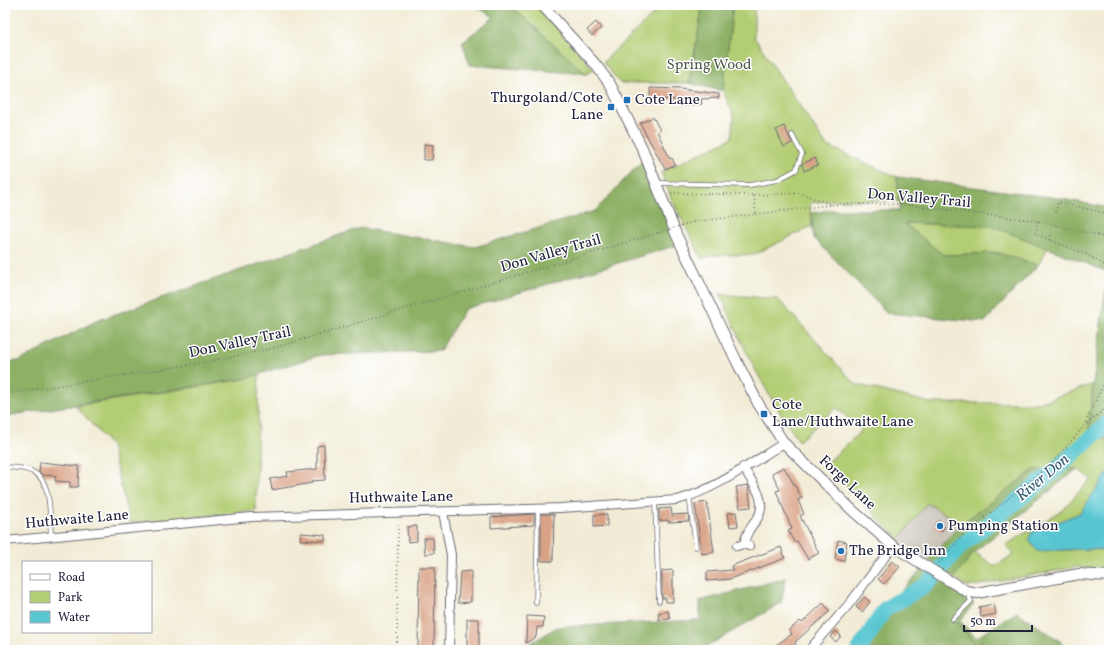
<svg xmlns="http://www.w3.org/2000/svg" width="1114" height="655" font-family="Vollkorn,serif">
<style>
.industrial{fill:#c9c3b8}
.green{fill:#b2cd73;stroke:#6a7857}
.forest{fill:#8db065;stroke:#586950}
.water{fill:#59c6d1;stroke:#3e7486}
.lines{fill:none;stroke-linecap:round;stroke-linejoin:round}
.river{stroke:#59c6d1;stroke-width:16}
.building{fill:#d9a285}
.service-casing{stroke:#6b6971;stroke-width:5.5}
.minor-casing{stroke:#6b6971;stroke-width:10}
.tertiary-casing{stroke:#6b6971;stroke-width:12}
.path{stroke:#6b6971;stroke-width:1.5;stroke-dasharray:1 3;stroke-linecap:butt}
.service{stroke:#fff;stroke-width:4}
.minor{stroke:#fff;stroke-width:8}
.tertiary{stroke:#fff;stroke-width:10}
.path-bridge{stroke:#6b6971;stroke-width:1.5;stroke-dasharray:1 3;stroke-linecap:butt}
.poi-dot{fill:#1f6fb2;stroke:#fff;stroke-width:1.5}
.labels{text-anchor:middle;dominant-baseline:central;stroke-width:3;stroke-linejoin:round;paint-order:stroke}
.park-label{font-size:15px;fill:#545e4f;stroke:#fff}
.poi-label{font-size:15px;fill:#22223b;stroke:#fff;text-anchor:start}
.street-label{font-size:15px;fill:#22223b;stroke:#fff}
.water-label{font-size:16px;font-style:italic;fill:#355b70;stroke:#fff}
</style>
<rect width="100%" height="100%" fill="#fff"/>
<filter id="ink" filterUnits="userSpaceOnUse"><feTurbulence type="fractalNoise" baseFrequency=".025" numOctaves="2"/><feDisplacementMap in="SourceGraphic" scale="8" xChannelSelector="R" yChannelSelector="G"/><feConvolveMatrix kernelMatrix="1 2 1 2 8 2 1 2 1" color-interpolation-filters="sRGB"/></filter>
<filter id="wash" filterUnits="userSpaceOnUse"><feTurbulence type="fractalNoise" baseFrequency=".012" numOctaves="4" result="noise"/><feDisplacementMap in="SourceGraphic" scale="16" xChannelSelector="R" yChannelSelector="G"/><feGaussianBlur stdDeviation="0.9" result="paint"/><feColorMatrix in="noise" values="0 0 0 0 0 0 0 0 0 0 0 0 0 0 0 0 0 1.4 0 .05"/><feComposite in="paint" operator="in"/></filter>
<g filter="url(#wash)">
<rect width="100%" height="100%" fill="#f2ecd6"/>
<path class="industrial" d="M927,503L961,524L928,560L899,540Z"/>
<path class="green" d="M510,5H537L594,70L586,74Z
M663,5H703L689,83H620L603,62Z
M733,5H754V37L826,145L897,177L899,201L836,200L810,203L812,226L753,255H714L702,259L671,198L661,172L732,138L734,116L723,91Z
M903,223L992,226L1048,248L1038,265L998,253L943,255Z
M720,294L778,299L855,384L931,403H1039L1093,384L1088,433L1106,439L1109,436V475L1107,474L1080,513L1032,533L1037,551L1088,549L1109,550V571L1077,567L968,587L954,578L974,552L995,566L1013,555L1006,545L1061,511L1091,479L1077,469L1034,470L961,524L927,503L899,540L826,464L862,430L836,408L799,441C765,394 743,347 720,294Z
M259,373L256,511L130,523L111,446L76,406L244,379Z"/>
<path class="forest" d="M474,5H510L586,74L470,65L462,42L494,17Z
M703,5H733L723,91L689,83Z
M642,161L678,245L465,309L440,351L320,355L244,379L5,416V361H19L96,321L360,228L475,247L595,211Z
M897,177L1058,198L1109,208V436L1106,440L1088,433L1093,384L1108,272L992,226L904,223L943,255L998,253L1038,265L985,322L887,313L814,238L811,213L831,210H900Z
M1077,469L974,552L954,578L928,560L961,524L1034,470Z
M922,569L974,604L960,621L976,638L1017,612L1060,641L1065,650H860L873,620Z
M786,578L781,603L701,650H520L557,627L700,620V601Z"/>
<path class="water" d="M1107,474L1109,475V550L1088,549L1037,551L1029,540L1031,533L1080,513Z"/>
<g class="lines">
<path class="river" d="M859,650L885,609L926,585L962,545L1047,477L1109,422"/>
</g>
<g id="blocks">
<path class="building" d="M596,22L601,28L592,36L587,30Z
M650,88L680,89L719,94V98L701,99L702,104L683,105L682,100L650,99Z
M653,117L660,130L657,131L670,159L672,158L675,165L665,169L640,123Z
M784,126L792,143L784,147L776,130Z
M424,144L433,145L432,160H424Z
M815,158L818,165L804,171L802,164Z
M324,445L325,480L311,481L312,483L272,490L270,479L288,476L287,472L317,469V446Z
M40,462L79,466L78,487H70V482L55,481L56,476L43,475L39,472Z
M784,467L802,498L798,500L804,514L800,516L819,553L808,559L797,541L794,542L788,531L792,529L776,491L780,490L772,473Z
M748,485L751,507L740,508L736,487Z
M707,502L714,552L702,554L695,504Z
M671,508L672,515L688,514L689,521L668,522V520L659,521V509Z
M736,512L738,526L730,527L728,513Z
M534,514V525L491,528V517Z
M541,514H554L553,561H541Z
M607,514V526L594,527V515Z
M939,520L945,527L941,532L934,525Z
M417,526V541L408,542L407,527Z
M301,533L325,535V541L300,540Z
M424,538H433L434,553L425,554Z
M838,540L847,542L844,561L835,559Z
M781,547L785,558L730,579L707,581V572L733,570L731,566Z
M892,561L900,567L884,584L878,579Z
M419,567H435L434,650H418Z
M673,570V602H666V598H662V571Z
M471,571V602L458,603L460,572Z
M864,597L870,602L862,612L856,607Z
M823,603L830,611L795,642L796,644L788,650H769L792,634L789,630L800,621L802,623Z
M994,604L996,614L981,617L979,607Z
M668,611L670,619L659,620L658,613Z
M527,616L544,617L543,627H537L536,637L526,643Z
M467,619H479V650H467Z
M836,631L841,636L836,642L830,637Z"/>
</g>
</g>
<g filter="url(#ink)">
<use href="#blocks" fill-opacity="0" stroke="#6b6971" stroke-width="1"/>
<g class="lines">
<g class="service-casing">
<path id="service" d="M657,183L750,185L777,180L796,170L802,154L792,135
M5,467C14,468 24,467 33,472C53,481 49,517 51,535
M689,496L696,547
M655,502L659,601
M536,603L538,509
M953,619L971,601L967,592"/>
</g>
<g class="minor-casing">
<path id="minor" d="M743,467C752,482 769,501 757,519C751,527 746,533 744,544
M443,512L451,555L449,650
M5,541L251,517L561,508L677,500C715,490 751,463 784,443
M737,546L744,544L749,546
M809,650L850,603L893,546"/>
</g>
<g class="tertiary-casing">
<path id="tertiary" d="M542,5L596,65L610,84L643,150L676,234L737,362L759,405L784,443L851,509L893,546L966,591L977,593L1079,574L1109,576"/>
</g>
<path class="path" d="M671,193L754,195L756,214
M754,195L800,193L829,204
M1056,212L1058,202L1109,214
M1038,221L1035,234L1088,255L1109,268
M693,222L838,204H900L1038,221L1109,238
M1050,240L1052,232
M1109,317L1106,324L1109,338
M5,394L201,363L274,348L658,233
M1084,426L1109,406
M939,563L961,537L1053,462L1083,428L1109,372
M957,623L976,645H984L990,650
M397,650L398,522"/>
<use href="#service" class="service"/>
<use href="#minor" class="minor"/>
<use href="#tertiary" class="tertiary"/>
<path class="path-bridge" d="M658,233L693,222"/>
</g>
</g>
<g class="poi-dot">
<rect x="623" y="96" width="8" height="8" rx="2"/>
<rect x="607" y="103" width="8" height="8" rx="2"/>
<rect x="760" y="410" width="8" height="8" rx="2"/>
<circle cx="940" cy="526" r="4"/>
<circle cx="841" cy="551" r="4"/>
</g>
<g class="labels">
<g class="park-label">
<text x="709" y="65">Spring Wood</text>
</g>
<g class="poi-label">
<text x="603" y="98" text-anchor="end">Thurgoland/Cote<tspan x="603" dy="17">Lane</tspan></text>
<text x="635" y="100">Cote Lane</text>
<text x="772" y="405">Cote<tspan x="772" dy="17">Lane/Huthwaite Lane</tspan></text>
<text x="948" y="526">Pumping Station</text>
<text x="849" y="551">The Bridge Inn</text>
</g>
<g class="street-label">
<text transform="translate(919 199) rotate(5)">Don Valley Trail</text>
<text transform="translate(551 254) rotate(-16)">Don Valley Trail</text>
<text transform="translate(240 343) rotate(-12)">Don Valley Trail</text>
<text transform="translate(847 483) rotate(43)">Forge Lane</text>
<text transform="translate(401 498) rotate(-1)">Huthwaite Lane</text>
<text transform="translate(77 520) rotate(-5)">Huthwaite Lane</text>
</g>
<g class="water-label">
<text transform="translate(1043 478) rotate(-40)">River Don</text>
</g>
</g>
<rect width="1114" height="655" fill="none" stroke="#fff" stroke-width="20"/>
<rect x="22" y="561" width="130" height="72" fill="#ffffff" stroke="#a7a7b1"/>
<rect x="30" y="574" width="20" height="6" fill="#ffffff" stroke="#a7a7b1"/>
<text x="58" y="581" font-size="12" fill="#22223b">Road</text>
<rect x="30" y="591" width="20" height="12" fill="#b2cd73" stroke="#a7a7b1"/>
<text x="58" y="601" font-size="12" fill="#22223b">Park</text>
<rect x="30" y="611" width="20" height="12" fill="#59c6d1" stroke="#a7a7b1"/>
<text x="58" y="621" font-size="12" fill="#22223b">Water</text>
<path d="M964 625v6h68v-6" fill="none" stroke="#22223b" stroke-width="2"/>
<text x="970" y="625" font-size="12" fill="#22223b" stroke="#ffffff" stroke-width="3" paint-order="stroke">50 m</text>
</svg>
